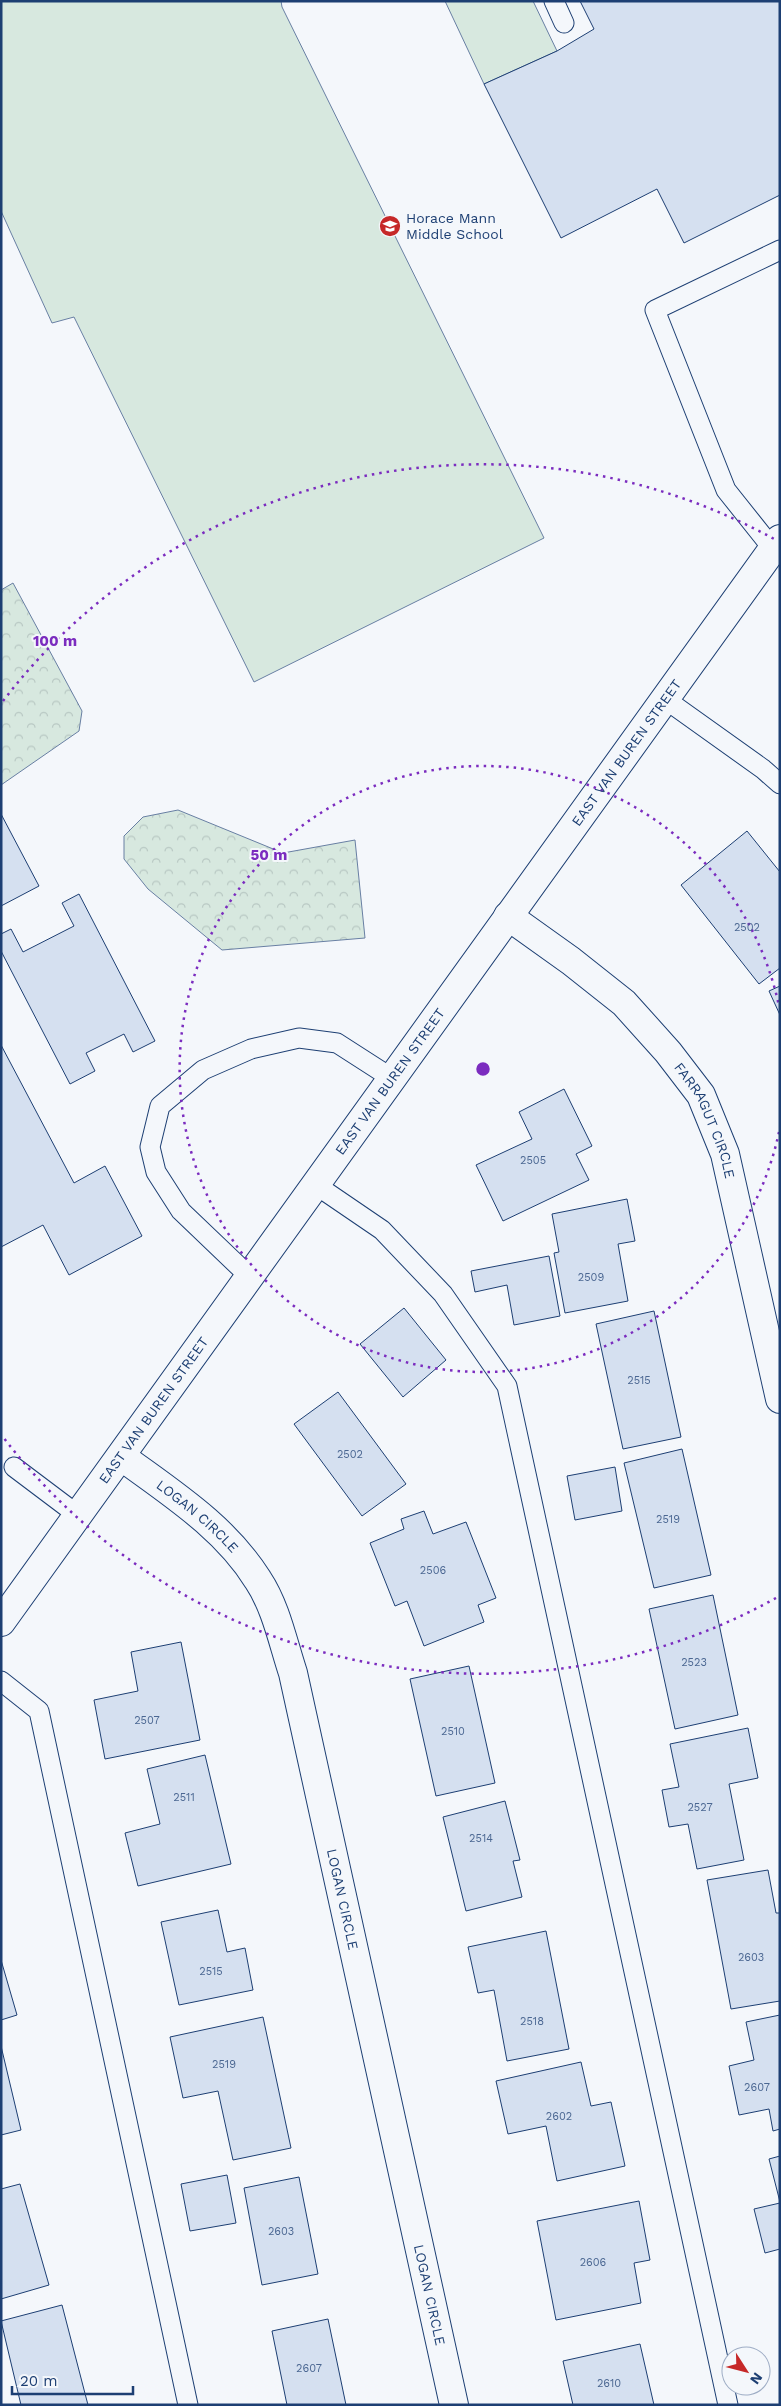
<svg xmlns="http://www.w3.org/2000/svg" width="781" height="2406" font-family="'Work Sans',sans-serif">
<style>
.park{fill:url(#park-crowns);stroke:#687fa3}
.pitch{fill:#d7e8df;stroke:#687fa3}
.building{fill:#d5e0f0;stroke:#1d3f73}
.lines{fill:none;stroke-linecap:round;stroke-linejoin:round}
.lane-casing{stroke:#1d3f73;stroke-width:21}
.street-casing{stroke:#1d3f73;stroke-width:30}
.secondary-casing{stroke:#1d3f73;stroke-width:30}
.lane{stroke:#f4f7fb;stroke-width:19}
.street{stroke:#f4f7fb;stroke-width:28}
.secondary{stroke:#f4f7fb;stroke-width:28}
.ring{fill:none;stroke:#7b2cbf;stroke-width:2.5;stroke-dasharray:2.5 5}
.labels{text-anchor:middle;dominant-baseline:central;stroke-width:4;stroke-linejoin:round;paint-order:stroke}
.number-label{font-size:11px;fill:#4b6792}
.poi-label{font-size:14px;fill:#1d3f73;stroke:#f4f7fb;text-anchor:start}
.street-label{font-size:14px;fill:#1d3f73;stroke:#f4f7fb}
.centre{fill:#7b2cbf;stroke:#f4f7fb;stroke-width:2.5}
.ring-label{font-size:15px;text-anchor:middle;font-weight:bold;fill:#7b2cbf;stroke:#f4f7fb;stroke-width:4;stroke-linejoin:round;paint-order:stroke}
</style>
<defs>
<pattern id="park-crowns" width="20" height="18" patternUnits="userSpaceOnUse" patternTransform="scale(1.25)"><rect width="20" height="18" fill="#d7e8df"/><path d="M2 6a3 3 0 1 1 6 0M12 15a3 3 0 1 1 6 0" fill="none" stroke="#b8c8c3"/></pattern>
</defs>
<rect width="100%" height="100%" fill="#f4f7fb"/>
<path class="park" d="M13,583L82,711L79,731L1,785V590Z
M178,810L283,853L355,840L365,938L222,950L148,889L124,859V836L143,817Z"/>
<path class="pitch" d="M1,1H281L282,7L544,538L254,682L74,317L52,323L1,211Z
M445,1H533L557,51L484,84Z"/>
<path class="building" d="M580,1H780V195L684,243L657,189L561,238L484,84L557,51L594,29Z
M1,814L39,886L1,906Z
M747,831L780,872V968L759,984L681,885Z
M79,894L155,1041L133,1052L124,1034L86,1053L95,1071L70,1084L1,951V934L11,929L23,952L74,926L62,903Z
M780,986V1015L769,991Z
M1,1045L74,1183L105,1166L142,1236L69,1275L43,1225L1,1247Z
M564,1089L592,1146L576,1154L589,1180L503,1221L476,1165L532,1139L519,1112Z
M627,1199L635,1241L618,1244L628,1301L565,1313L554,1253L559,1252L552,1214Z
M549,1256L560,1316L514,1325L507,1285L475,1292L471,1271Z
M404,1308L446,1360L403,1397L360,1344Z
M654,1311L681,1437L623,1449L596,1324Z
M338,1392L406,1484L362,1516L294,1424Z
M682,1449L711,1575L654,1588L624,1463Z
M615,1467L622,1511L575,1520L567,1476Z
M424,1511L433,1534L466,1522L496,1598L478,1605L484,1622L424,1646L407,1601L395,1606L370,1543L404,1529L401,1519Z
M713,1595L738,1715L675,1729L649,1609Z
M181,1642L200,1740L105,1759L94,1700L138,1691L131,1652Z
M469,1666L495,1783L436,1796L410,1679Z
M748,1728L758,1778L729,1784L744,1860L697,1869L688,1824L669,1827L662,1790L679,1787L670,1744Z
M205,1755L231,1864L138,1886L125,1833L160,1824L147,1769Z
M505,1801L520,1860L513,1861L522,1897L466,1911L443,1817Z
M768,1870L776,1913H780V2001L731,2009L707,1880Z
M218,1910L227,1952L245,1948L253,1990L179,2005L161,1922Z
M546,1931L569,2049L507,2061L494,1990L478,1993L468,1947Z
M1,1960L17,2015L1,2020Z
M780,2015V2129L773,2131L769,2109L739,2115L729,2066L754,2060L746,2022Z
M263,2017L291,2148L233,2160L218,2091L183,2098L170,2037Z
M1,2046L21,2130L1,2135Z
M581,2062L591,2106L611,2102L625,2166L557,2181L546,2126L508,2134L496,2081Z
M780,2156V2202L769,2159Z
M227,2175L236,2223L190,2231L181,2184Z
M299,2177L318,2274L262,2285L244,2188Z
M20,2184L49,2285L1,2299V2189Z
M639,2201L650,2260L634,2263L641,2303L556,2320L537,2221Z
M780,2203V2249L765,2253L754,2209Z
M62,2305L88,2405H21L1,2321Z
M328,2319L346,2405H287L272,2331Z
M640,2344L654,2405H573L563,2361Z"/>
<g class="lines">
<g class="lane-casing">
<path id="lane" d="M554,1L564,23
M773,549L726,490L655,310L780,250
M665,699L763,769L780,784
M316,1185L382,1230L443,1294L507,1386L728,2405
M250,1277L181,1211L156,1172L150,1147L160,1106L203,1070L251,1049L299,1038L337,1043L393,1079
M14,1467L79,1516
M1,1681L39,1711L188,2405"/>
</g>
<g class="street-casing">
<g id="street">
<path id="s1" d="M508,916L571,961L624,1003L668,1052L701,1095L725,1154L780,1399"/>
<path id="s2" d="M122,1457C171,1493 225,1527 258,1580C276,1607 283,1643 293,1673L454,2405"/>
</g>
</g>
<g class="secondary-casing">
<g id="secondary">
<path id="s3" d="M1,1622L780,539"/>
</g>
</g>
<use href="#lane" class="lane"/>
<use href="#street" class="street"/>
<use href="#secondary" class="secondary"/>
</g>
<g class="ring">
<path d="M779 1132A303 303 0 1 1 779 1006"/>
<path d="M776 1598A605 605 0 0 1 3 1437M3 701A605 605 0 0 1 776 540"/>
</g>
<defs>
<g id="school-disc" transform="scale(1.125)"><circle r="9.5" fill="#c62828" stroke="#f4f7fb"/><path d="M0-5L7-2L0 1L-7-2ZM-4 1L0 2.5L4 1V4Q0 6-4 4Z" fill="#fff"/></g>
</defs>
<g fill-rule="evenodd">
<use href="#school-disc" x="390" y="226"/>
</g>
<g class="labels">
<g class="number-label">
<text x="747" y="927">2502</text>
<text x="533" y="1160">2505</text>
<text x="591" y="1277">2509</text>
<text x="639" y="1380">2515</text>
<text x="350" y="1454">2502</text>
<text x="668" y="1519">2519</text>
<text x="433" y="1570">2506</text>
<text x="694" y="1662">2523</text>
<text x="147" y="1720">2507</text>
<text x="453" y="1731">2510</text>
<text x="184" y="1797">2511</text>
<text x="700" y="1807">2527</text>
<text x="481" y="1838">2514</text>
<text x="751" y="1957">2603</text>
<text x="211" y="1971">2515</text>
<text x="532" y="2021">2518</text>
<text x="224" y="2064">2519</text>
<text x="757" y="2087">2607</text>
<text x="559" y="2116">2602</text>
<text x="281" y="2231">2603</text>
<text x="593" y="2262">2606</text>
<text x="309" y="2368">2607</text>
<text x="609" y="2383">2610</text>
</g>
<g class="poi-label">
<text x="406" y="218">Horace Mann<tspan x="406" dy="16">Middle School</tspan></text>
</g>
<g class="street-label">
<text stroke="none"><textPath href="#s3" startOffset="1071">EAST VAN BUREN STREET</textPath></text>
<text stroke="none"><textPath href="#s3" startOffset="666">EAST VAN BUREN STREET</textPath></text>
<text stroke="none"><textPath href="#s1" startOffset="290">FARRAGUT CIRCLE</textPath></text>
<text stroke="none"><textPath href="#s3" startOffset="261">EAST VAN BUREN STREET</textPath></text>
<text stroke="none"><textPath href="#s2" startOffset="96">LOGAN CIRCLE</textPath></text>
<text stroke="none"><textPath href="#s2" startOffset="516">LOGAN CIRCLE</textPath></text>
<text stroke="none"><textPath href="#s2" startOffset="921">LOGAN CIRCLE</textPath></text>
</g>
</g>
<circle cx="483" cy="1069" r="8" class="centre"/>
<g class="ring-label">
<text x="55" y="646">100 m</text>
<text x="269" y="860">50 m</text>
</g>
<rect width="781" height="2406" fill="none" stroke="#1d3f73" stroke-width="5"/>
<g transform="translate(746 2371) rotate(126)"><circle r="24" fill="#f4f7fb" stroke="#9eadc5"/>
<path d="M0-4L9 19L0 12L-9 19Z" fill="#c62828"/>
<text y="-8" font-size="14" font-weight="bold" text-anchor="middle" fill="#1d3f73">N</text>
</g>
<path d="M12 2386v8h121v-8" fill="none" stroke="#1d3f73" stroke-width="2.5"/>
<text x="20" y="2386" font-size="15" fill="#1d3f73" stroke="#f4f7fb" stroke-width="4" paint-order="stroke">20 m</text>
</svg>
